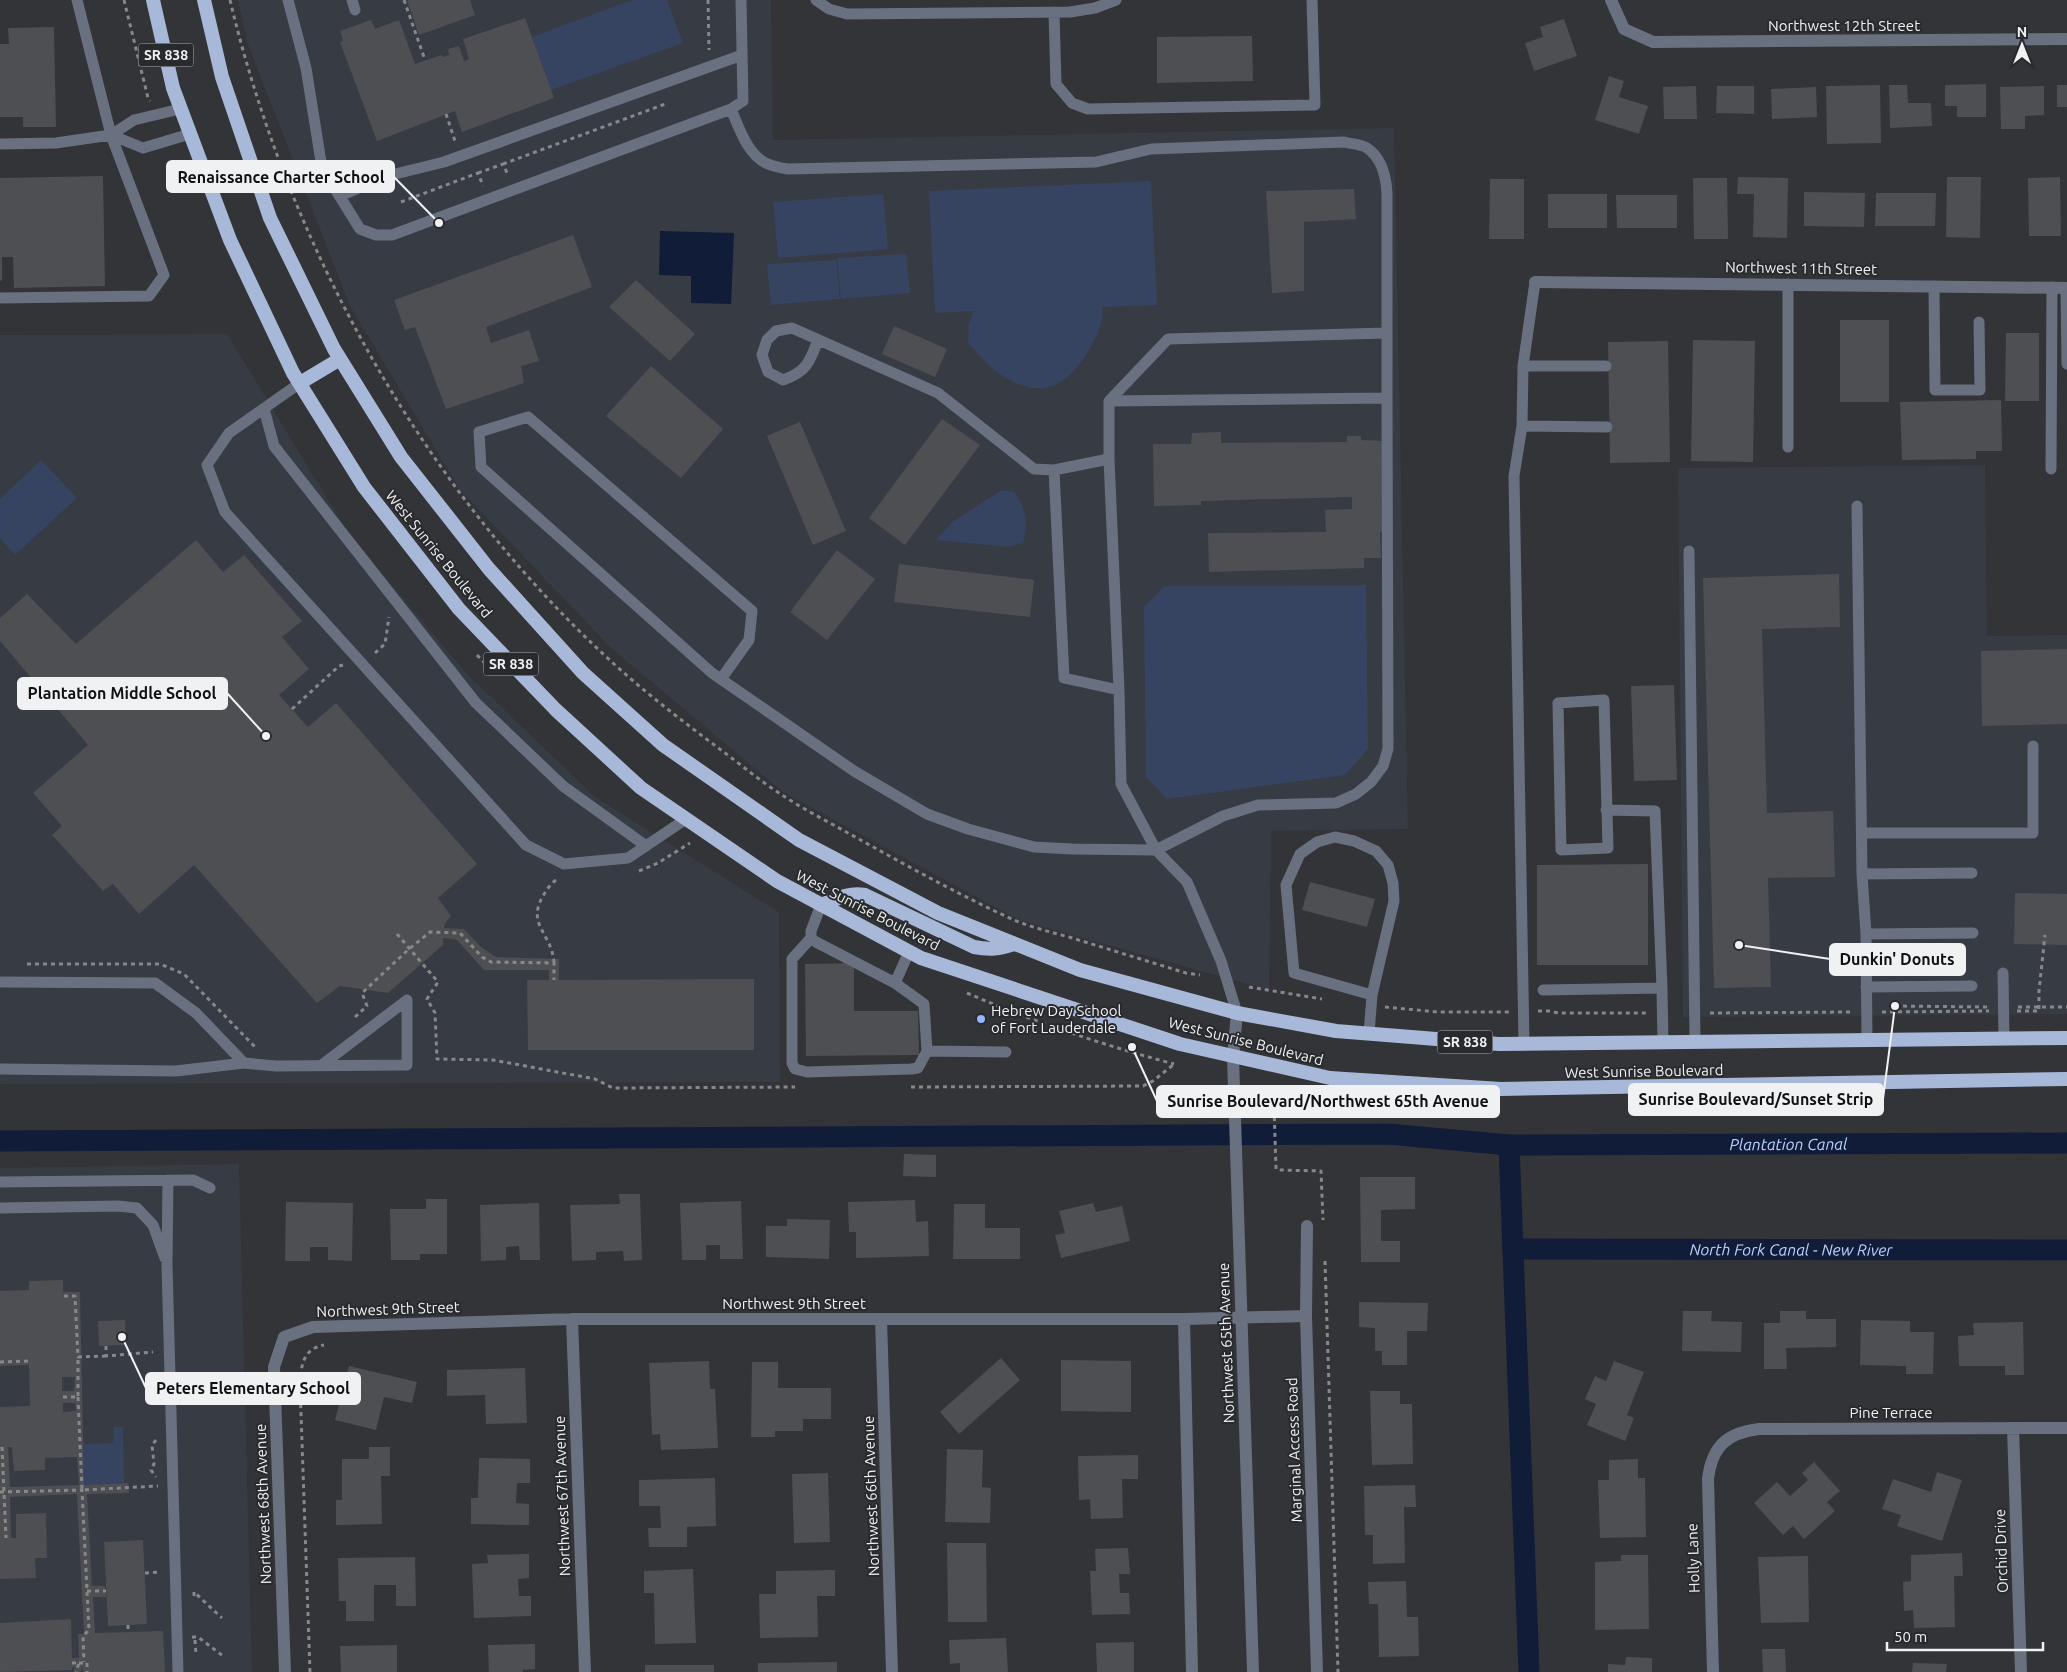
<svg xmlns="http://www.w3.org/2000/svg" width="2067" height="1672" font-family="Ubuntu,sans-serif">
<style>
.built{fill:#373b44}
.green{fill:#374461}
.water{fill:#111c38}
.lines{fill:none;stroke-linecap:round;stroke-linejoin:round}
.canal{stroke:#111c38;stroke-width:21}
.building{fill:#4e4f53;fill-rule:evenodd}
.path{stroke:#86888a;stroke-width:3;stroke-dasharray:4 4;stroke-linecap:butt}
.service{stroke:#69707f;stroke-width:11}
.minor{stroke:#69707f;stroke-width:12}
.tertiary{stroke:#69707f;stroke-width:12}
.trunk{stroke:#a8b8d8;stroke-width:14}
.poi-dot{fill:#97b6fd;stroke:#282a2d;stroke-width:2}
.labels{text-anchor:middle;dominant-baseline:central;stroke-width:4;stroke-linejoin:round;paint-order:stroke}
.shield{fill:#282a2d;stroke:#b4b5b8;stroke-width:1}
.shield-label{font-size:14px;font-weight:bold;fill:#f0f1f3}
.street-label{font-size:15px;fill:#f0f1f3;stroke:#282a2d}
.poi-label{font-size:15px;fill:#f0f1f3;stroke:#282a2d;text-anchor:start}
.water-label{font-size:16px;font-style:italic;fill:#bcd1ff;stroke:#282a2d}
.leader{fill:none;stroke:#f0f1f3;stroke-width:2}
.callout-dot{fill:#f0f1f3;stroke:#282a2d;stroke-width:2}
.callout{fill:#f0f1f3;stroke:#f0f1f3;stroke-width:2}
.callout-label{font-size:16px;text-anchor:middle;font-weight:bold;fill:#111}
</style>
<rect width="100%" height="100%" fill="#323437"/>
<path class="built" d="M238,0H771L773,140L1394,128L1408,829L1271,831L1269,990L1019,920L783,792L610,647L460,490L350,306L247,42Z
M227,334L347,531L467,674L595,797L779,912L780,1082L0,1084V335Z
M1985,465L1987,636L2067,635V1014L1683,1017L1678,468Z
M239,1164L252,1672H0V1168Z"/>
<path class="green" d="M632,0H667L683,43L551,90L532,37Z
M1151,181L1157,305L1102,307C1105,323 1095,339 1087,353C1064,390 1039,399 1001,375C989,367 978,353 968,343L969,324L974,311L935,313L929,191Z
M883,194L888,249L778,258L773,202Z
M906,254L910,293L841,299L837,258Z
M836,260L840,299L771,305L767,264Z
M41,460L77,498L15,555L0,538V499Z
M1002,490L1014,492C1027,508 1028,524 1023,543L1008,547L936,540L952,522Z
M1366,585L1368,749L1345,775L1167,799L1146,777L1144,607L1165,586Z
M114,1427H123L124,1483L84,1485L83,1444L114,1443Z"/>
<path class="water" d="M660,231L734,233L731,304L691,303V276L659,275Z"/>
<g class="lines">
<g class="canal">
<path id="s1" d="M0,1141L1388,1134L1509,1145L2067,1143"/>
<path d="M1509,1145L1529,1672"/>
<path id="s2" d="M1513,1249L2067,1250"/>
</g>
</g>
<path class="building" d="M407,0H470L475,15L419,35Z
M525,18L554,98L462,132L455,111L377,141L340,42L343,41L340,31L371,20L375,29L399,20L415,64L442,55L443,57L449,55L448,49L459,46L464,61L469,59L463,39Z
M1564,19L1577,56L1534,71L1525,43L1543,37L1540,27Z
M54,27L56,127H23V117H0V44H9L8,28Z
M1252,36L1253,81L1157,83V37Z
M1609,76L1624,81L1619,97L1648,106L1639,134L1595,120Z
M1986,84V117H1957V106H1945V85Z
M1880,85L1881,143L1827,144L1826,86Z
M1889,85H1907L1908,103H1931L1932,126L1890,128Z
M2057,85H2067V107H2057Z
M1696,86L1697,119H1664L1663,87Z
M1717,86H1754V114L1716,113Z
M2044,86V115L2025,116V129H2001L2000,87Z
M1816,87L1817,117L1772,119L1771,89Z
M103,176L105,286L14,288L13,257H2V280L0,281V178Z
M1738,177L1788,178L1787,238L1753,237L1754,194H1737Z
M1947,177H1981L1980,238L1946,237Z
M2060,177L2061,236H2029L2028,178Z
M1693,178H1727L1728,239H1694Z
M1490,179H1524V239H1489Z
M1354,189L1356,219L1304,222V291L1272,293L1266,191Z
M1804,192L1865,193L1864,227L1804,226Z
M1876,193H1936L1935,226H1875Z
M1548,194H1607V228H1548Z
M1616,195H1677V228H1617Z
M573,235L592,287L486,327L491,343L529,330L539,361L521,366L524,383L446,409L415,327L405,330L394,300Z
M636,280L695,334L670,361L609,307Z
M1840,320H1889V402H1840Z
M894,326L947,349L935,377L882,354Z
M2006,333H2039V401H2005Z
M1693,340L1755,341L1753,462L1691,461Z
M1668,341L1670,462L1610,463L1608,342Z
M651,366L723,429L681,478L606,416Z
M2001,400L2002,451H1976V459L1902,460L1900,402Z
M942,419L980,445L905,545L869,518Z
M800,422L846,531L813,545L767,436Z
M1221,432V443L1347,442V436H1361V440L1384,441L1385,532H1380L1381,558H1364V568L1209,572L1208,533L1326,532L1325,510L1352,509V497L1201,501V505L1154,506L1153,444H1191L1192,433Z
M196,540L223,572L244,555L302,621L282,637L309,669L279,695L308,727L336,703L477,864L438,898L451,916L445,923L444,928L464,929L481,947L496,957L559,959V980L754,979V1050H528L527,980H549V970H484L457,940L443,938V945L388,993L340,986L317,1003L194,865L139,914L113,884L103,891L52,835L62,826L33,793L88,745L0,641V618L27,594L76,644Z
M837,550L875,579L827,640L790,612Z
M899,564L1034,580L1030,617L894,602Z
M1839,574L1840,627L1762,629L1767,813L1833,811L1835,877L1768,878L1771,987L1714,988L1703,578Z
M2067,649V724L1982,726L1981,651Z
M1674,685L1677,780L1634,781L1631,686Z
M1648,864V965H1537V865Z
M1310,882L1375,899L1367,927L1302,910Z
M2015,893L2067,894V945L2014,944Z
M854,963V1011H918L919,1055L806,1056L805,964Z
M904,1154L936,1155V1177L903,1176Z
M1360,1177H1415V1209L1381,1210V1241H1400V1262H1361Z
M619,1194H640L642,1260L624,1261L623,1251L596,1252V1260L572,1261L570,1205L620,1204Z
M426,1199H447V1254H420V1260H391L390,1209H426Z
M915,1200L916,1222L928,1221L929,1256L856,1258V1232H849L848,1202Z
M741,1201L743,1259H720V1245H706V1260H682L680,1203Z
M286,1202L353,1203L352,1261L328,1260V1247H310V1261H285Z
M539,1203L540,1260H520L519,1246L506,1247V1260L481,1261L480,1205Z
M1093,1203L1096,1212L1122,1206L1130,1241L1061,1258L1055,1235L1065,1233L1059,1211Z
M954,1204H985V1228H1020V1259H953Z
M787,1219L830,1220L829,1259L766,1257V1226H787Z
M63,1280V1292H80L84,1485L128,1483L129,1493L87,1494L92,1586H105L106,1597H93L95,1633L163,1631L165,1672H83V1667L80,1672H73L75,1667L72,1668V1670L0,1672V1623L71,1619L72,1658H79L78,1634H84L77,1494L10,1497L11,1538H16V1514L46,1513L47,1558H35L36,1578L0,1579V1407L30,1406L29,1365L0,1366V1291L29,1290V1281ZM62,1377H75L74,1391H62ZM63,1403H75L76,1411L63,1412ZM8,1447H12L14,1471L45,1470V1458L77,1457L79,1485L10,1487Z
M1359,1302L1428,1303L1427,1331H1407V1365H1382V1351H1375V1328L1359,1327Z
M1683,1311H1712L1711,1321L1742,1322L1741,1352L1682,1351Z
M1780,1311H1806V1319H1836V1347L1786,1348L1787,1369H1764V1323H1780Z
M125,1320L126,1345L99,1346L98,1321Z
M1861,1320L1910,1321V1332H1934L1933,1374H1906V1366L1860,1365Z
M2023,1322L2024,1375H2005V1366H1959L1958,1336L1974,1335L1973,1323Z
M1001,1358L1020,1380L959,1434L940,1412Z
M1061,1360L1131,1361V1412L1061,1411Z
M709,1361L710,1389H715L718,1448L661,1450L660,1434L652,1435L649,1363Z
M1614,1361L1644,1372L1627,1415L1634,1418L1625,1441L1587,1425L1596,1404L1585,1399L1595,1376L1606,1381Z
M752,1362H778V1388H831V1419H803V1431H775V1437H751Z
M349,1366L417,1382L412,1403L384,1397L376,1430L335,1420Z
M525,1368L527,1423L486,1424L485,1395L447,1396V1370Z
M1370,1391H1400V1404H1412L1413,1464L1372,1465Z
M369,1447H390V1476H381L382,1524L336,1525V1500H342V1459H369Z
M947,1449L983,1450L982,1487L991,1488L990,1523L945,1522Z
M1138,1455V1479H1122L1123,1518L1091,1519L1090,1499L1079,1500L1078,1456Z
M479,1458L530,1459V1483H517L516,1503L529,1504V1525L471,1524V1498H478Z
M1638,1459V1478H1645L1646,1537L1600,1538L1598,1480H1609V1460Z
M1814,1462L1840,1491L1827,1502L1835,1511L1804,1539L1793,1526L1783,1535L1754,1503L1777,1482L1790,1496L1808,1480L1802,1473Z
M1937,1472L1962,1480L1942,1541L1897,1526L1901,1515L1882,1509L1893,1479L1931,1492Z
M828,1473L830,1542L794,1543L792,1474Z
M715,1478L716,1526L687,1527V1547H649L648,1528H661L660,1506H639V1480Z
M1415,1485L1416,1507H1404L1405,1563L1373,1564V1535H1365L1364,1486Z
M143,1540L147,1624L108,1626L104,1542Z
M947,1543H986L987,1622H948Z
M1128,1548L1130,1574H1119L1120,1593H1129L1130,1614L1092,1615L1090,1571H1096L1095,1549Z
M1962,1553L1963,1576H1954L1955,1627L1914,1628L1913,1610L1904,1611L1903,1582L1911,1581V1555Z
M529,1554V1578L518,1579L519,1596H531V1616L474,1618L472,1564L488,1563L487,1555Z
M1621,1555H1648L1649,1629L1595,1630V1562L1621,1561Z
M1808,1556L1809,1622L1761,1623L1758,1557Z
M415,1557L416,1606H396V1585H374V1621H346V1601H339L338,1558Z
M693,1569L696,1643L655,1644L654,1593H644V1571Z
M835,1570V1596H817L818,1637L760,1638L759,1594H776V1571Z
M1406,1581L1407,1617H1418L1419,1656L1379,1657L1378,1604H1369L1368,1582Z
M1006,1638L1008,1672H960V1663L950,1664L949,1640Z
M1134,1642V1672H1097L1096,1643Z
M535,1644V1669L523,1670V1672H489L488,1645Z
M397,1645V1672H341L340,1646Z
M1762,1649H1785L1786,1672H1763Z
M1626,1657L1652,1658V1672H1608V1664L1625,1665Z
M837,1662V1672H758V1663Z
M1913,1663L1947,1664L1946,1672H1912Z
M645,1665H714V1672H645Z"/>
<g class="lines">
<path class="path" d="M124,0L148,98L150,101
M230,0C289,248 425,492 614,664C648,695 685,723 721,750C740,764 759,780 779,793C801,808 825,820 848,833C902,863 957,894 1014,920C1031,927 1050,932 1069,937C1108,949 1147,961 1186,973L1200,975
M404,0L425,60
M708,0L709,50
M446,114L455,141
M503,164L668,103
M478,173L503,164L508,175
M401,202L478,173L483,186
M375,653L385,644L389,617
M477,655L493,672
M292,709L339,666L343,665
M639,871L658,863L690,843
M397,934L438,982L427,999L435,1013L437,1059L493,1060L595,1079L613,1088L795,1087
M554,963C552,933 526,925 543,896C547,889 552,882 559,878
M27,964H160L184,974L257,1049
M1249,987L1322,999
M967,993C1034,1022 1103,1045 1174,1064
M1895,1006L1989,1007
M1385,1007L1438,1012H1509
M2018,1007H2067
M1538,1011H1549L1558,1013H1649
M2017,1011H2039V991L2045,935
M1882,1012L1989,1011
M1710,1013L1851,1012
M355,1017L367,1006L362,993L409,949L430,932L460,933L482,957L491,962L554,963V980
M911,1087L1143,1086L1153,1081L1173,1065
M1287,1090L1277,1099L1274,1106L1276,1169L1279,1170L1321,1171L1323,1220
M1325,1261L1338,1672
M64,1296H75L78,1357L106,1356
M106,1346V1356L153,1352
M0,1362L29,1361
M63,1397H78V1357
M78,1397L82,1490L158,1486
M156,1440L152,1445L154,1464L151,1470L156,1477
M2,1447L6,1538
M0,1492L82,1490L89,1630L83,1636L84,1662
M145,1573L160,1572
M87,1591H106
M194,1596V1592L222,1618
M128,1625V1632
M192,1637H198L223,1656
M195,1640L196,1654
M72,1663H79L76,1672
M79,1663H87V1672
M310,1672L300,1385C301,1367 302,1349 324,1345"/>
<path class="service" d="M288,0L306,68L322,168L360,229L376,235H392L731,109L743,101L741,0
M352,0L355,10
M816,0L829,9L847,14L1070,12L1095,8L1116,0
M1054,12L1056,84L1072,103L1088,109L1315,105L1312,0
M731,109C739,128 748,156 768,164C775,167 782,168 788,169L1096,162L1151,149L1344,142C1351,144 1361,144 1367,148C1382,158 1386,176 1387,193V398L1109,401
M111,135L143,148L190,134
M0,144L56,143L111,135L134,120L180,109
M340,196L387,176L444,162L742,55
M1788,284V447
M1934,286L1935,390H1980L1979,322
M2066,288L2067,364
M0,298L149,296L164,275L111,135L77,0
M818,340C810,362 806,372 783,380L768,372L762,355L767,340L776,331L792,328L938,393L1034,469L1054,470
M1523,366L1535,282
M1606,366H1523L1522,426L1607,427
M300,383L229,433L207,465L225,512L526,845L564,864L628,858L686,819
M264,409L274,446L476,703L563,786L646,846
M1522,426L1514,476L1524,1044
M1109,459L1054,470L1064,678L1119,690
M2051,469L2052,287
M1857,506L1862,874L1866,934L1867,1041
M1689,551L1695,1042
M721,679L749,640L752,611L528,417L479,432L481,467L712,673L854,771L927,814L968,829L1034,847L1072,849L1156,850L1223,816L1258,805L1336,803L1356,794L1371,782L1383,766L1388,749L1387,398
M1604,700L1608,848L1561,850L1558,703Z
M1606,810L1655,811L1662,988
M1862,833H2033V746
M1862,874L1972,873
M821,905L811,931V938L816,942L895,983L909,952
M1866,934L1973,933
M811,938L792,959V1063L795,1069L807,1072L911,1069L918,1068L927,1051
M2003,973L2004,1039
M0,982L155,983L196,1013L244,1063
M895,983L924,1004L927,1051L1006,1052
M1866,987L1972,986
M1543,990L1662,988L1663,1043
M1237,1013L1221,961L1187,882L1156,850L1121,784L1119,690L1109,459V401L1168,339L1386,333
M1369,1034L1372,995L1394,901L1393,883L1388,865L1376,851L1354,841L1335,837L1317,842L1300,854L1286,885L1294,973L1372,995
M323,1064L407,1000
M0,1069L176,1071L244,1063L276,1066L407,1065V1000
M168,1180L167,1265L178,1672
M0,1182L193,1180L210,1188
M0,1208L118,1206L137,1208L153,1225L165,1258"/>
<path class="minor" d="M1611,0L1624,29L1653,42L2067,39
M1535,282L2067,288
M1307,1226L1306,1316L1317,1672
M572,1319L585,1672
M881,1319L892,1672
M1184,1319L1192,1672
M2013,1428L2021,1672
M285,1672L274,1367L284,1337L313,1327L572,1319H1184L1306,1316
M1713,1672L1708,1479C1712,1446 1727,1433 1759,1429L2067,1428"/>
<path class="tertiary" d="M1237,1013L1233,1057L1253,1672"/>
<path class="trunk" d="M153,0L173,88L230,240L293,373L364,487L459,609L556,710L641,788L777,881L921,958L1180,1044L1330,1078L1501,1089L2067,1079
M204,0L222,77L270,218L334,349L401,457L489,569L583,673L663,745L799,840L938,913L1080,970L1237,1013L1336,1031L1499,1044L2067,1038
M300,383L340,359
M821,905C836,899 848,892 865,895L974,947C990,950 999,949 1014,944"/>
</g>
<circle class="poi-dot" cx="981" cy="1019" r="5"/>
<g class="labels">
<g class="shield">
<rect x="138.5" y="43.5" width="55" height="23" rx="4"/>
<rect x="483.5" y="652.5" width="55" height="23" rx="4"/>
<rect x="1437.5" y="1030.5" width="55" height="23" rx="4"/>
</g>
<g class="shield-label">
<text x="166" y="55">SR 838</text>
<text x="511" y="664">SR 838</text>
<text x="1465" y="1042">SR 838</text>
</g>
<g class="street-label">
<text x="1844" y="25">Northwest 12th Street</text>
<text transform="translate(1801 268) rotate(1)">Northwest 11th Street</text>
<text transform="translate(439 554) rotate(51)">West Sunrise Boulevard</text>
<text transform="translate(868 910) rotate(27)">West Sunrise Boulevard</text>
<text transform="translate(1246 1041) rotate(14)">West Sunrise Boulevard</text>
<text transform="translate(1644 1071) rotate(-1)">West Sunrise Boulevard</text>
<text x="794" y="1303">Northwest 9th Street</text>
<text transform="translate(388 1309) rotate(-2)">Northwest 9th Street</text>
<text transform="translate(1226 1343) rotate(-92)">Northwest 65th Avenue</text>
<text x="1891" y="1412">Pine Terrace</text>
<text transform="translate(1294 1450) rotate(-92)">Marginal Access Road</text>
<text transform="translate(562 1496) rotate(-92)">Northwest 67th Avenue</text>
<text transform="translate(871 1496) rotate(-92)">Northwest 66th Avenue</text>
<text transform="translate(263 1504) rotate(-92)">Northwest 68th Avenue</text>
<text transform="translate(2001 1551) rotate(-92)">Orchid Drive</text>
<text transform="translate(1693 1558) rotate(-92)">Holly Lane</text>
</g>
<g class="poi-label">
<text x="991" y="1010">Hebrew Day School<tspan x="991" dy="17">of Fort Lauderdale</tspan></text>
</g>
<g class="water-label">
<text stroke="none"><textPath href="#s1" startOffset="1789">Plantation Canal</textPath></text>
<text stroke="none"><textPath href="#s2" startOffset="278">North Fork Canal - New River</textPath></text>
</g>
</g>
<path class="leader" d="M439 223L394 177M266 736L227 693M1739 945L1830 959M1895 1006L1883 1099M1132 1047L1157 1101M122 1337L146 1388"/>
<g class="callout-dot">
<circle cx="439" cy="223" r="5"/>
<circle cx="266" cy="736" r="5"/>
<circle cx="1739" cy="945" r="5"/>
<circle cx="1895" cy="1006" r="5"/>
<circle cx="1132" cy="1047" r="5"/>
<circle cx="122" cy="1337" r="5"/>
</g>
<g class="callout">
<rect x="167" y="161" width="227" height="31" rx="5"/>
<rect x="18" y="678" width="209" height="31" rx="5"/>
<rect x="1830" y="944" width="135" height="31" rx="5"/>
<rect x="1629" y="1084" width="254" height="31" rx="5"/>
<rect x="1157" y="1086" width="342" height="31" rx="5"/>
<rect x="146" y="1373" width="214" height="31" rx="5"/>
</g>
<g class="callout-label">
<text x="281" y="183">Renaissance Charter School</text>
<text x="122" y="699">Plantation Middle School</text>
<text x="1897" y="965">Dunkin' Donuts</text>
<text x="1756" y="1105">Sunrise Boulevard/Sunset Strip</text>
<text x="1328" y="1107">Sunrise Boulevard/Northwest 65th Avenue</text>
<text x="253" y="1394">Peters Elementary School</text>
</g>
<g transform="translate(2022 45)" stroke="#282a2d" stroke-width="4" paint-order="stroke">
<path d="M0-4L9 19L0 12L-9 19Z" fill="#f0f1f3"/>
<text y="-8" font-size="14" font-weight="bold" text-anchor="middle" fill="#f0f1f3">N</text>
</g>
<path d="M1887 1642v8h156v-8" fill="none" stroke="#f0f1f3" stroke-width="2.5"/>
<text x="1894" y="1642" font-size="15" fill="#f0f1f3" stroke="#282a2d" stroke-width="4" paint-order="stroke">50 m</text>
</svg>
